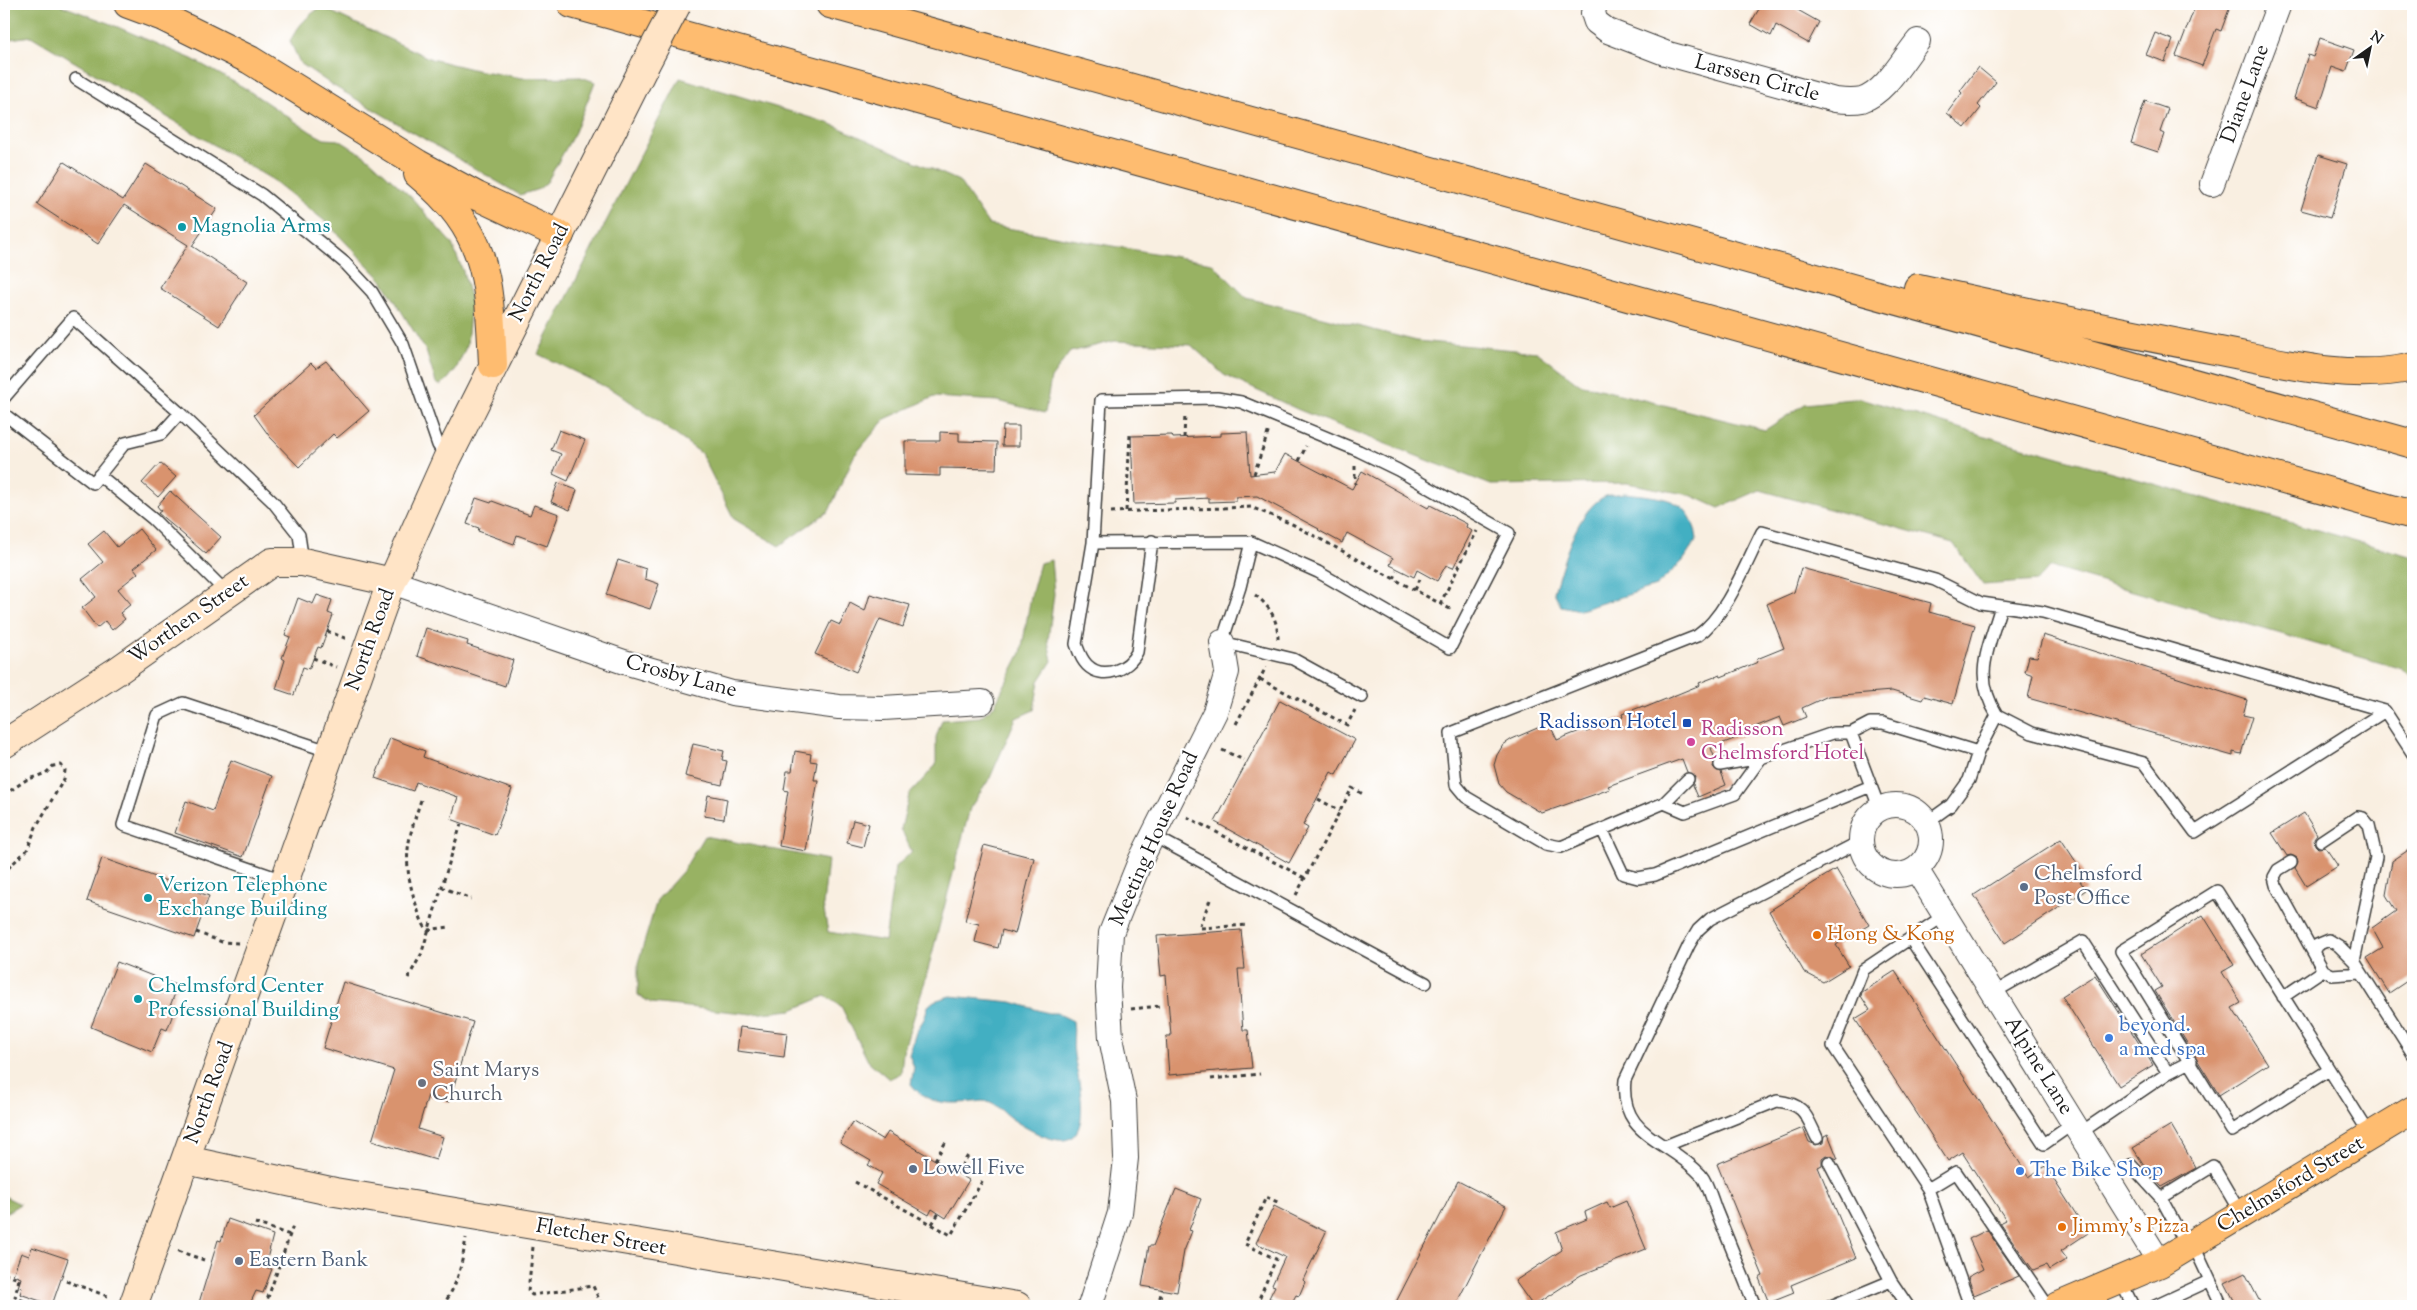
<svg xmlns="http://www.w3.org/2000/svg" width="2417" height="1310" font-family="'Sorts Mill Goudy',serif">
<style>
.forest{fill:#98b264;stroke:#5a6740}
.water{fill:#43afc2;stroke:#30666f}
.building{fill:#d9936e}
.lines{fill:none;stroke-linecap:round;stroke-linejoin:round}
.lane-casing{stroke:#3d3c3a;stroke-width:14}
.street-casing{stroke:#3d3c3a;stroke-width:26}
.secondary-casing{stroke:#3d3c3a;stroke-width:30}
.primary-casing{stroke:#3d3c3a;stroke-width:30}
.highway-casing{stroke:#3d3c3a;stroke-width:30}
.path{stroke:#3d3c3a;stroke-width:3;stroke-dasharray:4 4;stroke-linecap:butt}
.lane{stroke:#fff;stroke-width:11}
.street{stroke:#fff;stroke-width:24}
.secondary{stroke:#ffe4c6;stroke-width:28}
.primary{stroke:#febc70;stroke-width:28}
.highway{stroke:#febc70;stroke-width:28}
.secondary-bridge-casing{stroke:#3d3c3a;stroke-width:30;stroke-linecap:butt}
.secondary-bridge{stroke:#ffe4c6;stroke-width:28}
.culture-dot{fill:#0f9aa8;stroke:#fff;stroke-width:2}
.transit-dot{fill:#1a4fb4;stroke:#fff;stroke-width:2}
.hotel-dot{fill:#d1479c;stroke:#fff;stroke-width:2}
.service-dot{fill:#5c6f8a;stroke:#fff;stroke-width:2}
.food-dot{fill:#e8710a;stroke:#fff;stroke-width:2}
.shop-dot{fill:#3f7fe0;stroke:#fff;stroke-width:2}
.worship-dot{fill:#6b7280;stroke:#fff;stroke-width:2}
.labels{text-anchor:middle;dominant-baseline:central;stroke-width:4.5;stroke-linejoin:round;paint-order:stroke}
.street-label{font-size:21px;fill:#1c1c1c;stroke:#fff}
.culture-label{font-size:21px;fill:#0d838f;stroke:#fff;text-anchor:start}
.transit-label{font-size:21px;fill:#164399;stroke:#fff;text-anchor:end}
.hotel-label{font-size:21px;fill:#b23c85;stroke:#fff;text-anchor:start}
.service-label{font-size:21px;fill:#4e5e75;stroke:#fff;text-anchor:start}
.food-label{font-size:21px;fill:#c56008;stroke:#fff;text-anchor:start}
.shop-label{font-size:21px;fill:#366cbe;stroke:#fff;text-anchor:start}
.worship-label{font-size:21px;fill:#5b616d;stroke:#fff;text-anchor:start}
</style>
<rect width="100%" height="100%" fill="#fff"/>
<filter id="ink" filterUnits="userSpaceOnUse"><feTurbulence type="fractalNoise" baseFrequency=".02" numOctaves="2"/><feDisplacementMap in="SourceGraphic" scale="10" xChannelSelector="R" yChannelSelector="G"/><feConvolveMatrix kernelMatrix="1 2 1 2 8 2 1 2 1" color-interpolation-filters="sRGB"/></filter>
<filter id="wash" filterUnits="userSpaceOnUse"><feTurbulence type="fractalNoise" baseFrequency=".0096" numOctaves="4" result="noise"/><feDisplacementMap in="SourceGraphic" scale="20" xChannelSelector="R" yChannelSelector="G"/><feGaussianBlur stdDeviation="1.12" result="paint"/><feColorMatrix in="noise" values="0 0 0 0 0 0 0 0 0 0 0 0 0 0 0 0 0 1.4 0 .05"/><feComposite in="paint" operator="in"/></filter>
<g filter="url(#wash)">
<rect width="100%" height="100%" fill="#f9efe1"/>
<path class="forest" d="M4,4H57L106,22L192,59L243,87L311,132L324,139L339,140L368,158L411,197L452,244L463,271L471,301L467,345L456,369L447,380L440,385L436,383L426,351L382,280L326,222L273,180L31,36L4,40Z
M321,7L431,59L476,70L522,78L581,77L595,82L575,132L547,182L539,189L520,195L332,85L300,63L290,41C298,26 307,16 321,7Z
M680,78L831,124L959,181L989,225L1212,263L1247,298L1417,341L1537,352L1579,384L1765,430L1805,404L1861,398L2002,441L2413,557V678L2402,669L2050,567L2037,581L1983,585L1953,543L1760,490L1719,508L1690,495L1627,483L1491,485L1299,410L1224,375L1191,345L1115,341L1070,352L1051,378L1045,413L998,401L934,397L885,419L854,456L829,511L779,546L734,519L701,453L618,393L538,354Z
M1051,560L1054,594L1048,641L1052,661L1039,681L1034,710L1016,718L990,778L970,808L924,985L903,1052L901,1073L889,1079L868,1061L841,1006L825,996L792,1010L752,1014L651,1003L638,995V963L657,900L683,871L704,836L828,860L823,905L828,932L885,941L895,867L912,852L901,829L909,795L936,765V737L942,720L980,717L994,706L1021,653L1031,596L1040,563Z
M4,1196L20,1204L4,1214Z"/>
<path class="water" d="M1625,493C1661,498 1691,495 1697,539L1683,561L1656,586L1580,610L1561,606L1554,592C1562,566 1577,507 1606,496C1612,494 1619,494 1625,493Z
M950,996L1012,1002L1048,1013H1057L1073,1021C1075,1033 1072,1044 1074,1055C1078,1078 1097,1150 1053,1139C1040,1136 1024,1127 1012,1119C1004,1114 997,1104 987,1102C983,1100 978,1102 973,1102C948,1104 927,1105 911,1084L914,1067L909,1055L916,1032L924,1019L928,1006L934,1001Z"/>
<g id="blocks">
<path class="building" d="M1762,4H1787L1819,22L1808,43L1776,25L1771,36L1750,24Z
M2196,4H2231L2221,31L2216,29L2202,66L2176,56Z
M2155,33L2173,40L2165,62L2146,55Z
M2320,38L2354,50L2346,72L2332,67L2319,107L2294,98L2308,55L2313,57Z
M1978,67L1996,82L1978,105L1981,108L1965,128L1947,113L1962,93L1960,91Z
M2145,101L2168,109L2160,132L2164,134L2158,152L2131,143Z
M2318,155L2347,164L2330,218L2301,210Z
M64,162L123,200L146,164L217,209L192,246L247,282L219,326L160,288L188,245L124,205L98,244L37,204Z
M326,361L369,411L337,438L333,434L299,467L270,437L254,415L311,363L316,368Z
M1003,426H1019V446H1002Z
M559,430L585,440L568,481L553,474L561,454L551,450Z
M940,432L959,433V441L997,442L996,469L940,468V476L905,475V441H940Z
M1247,432L1250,475L1275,472L1285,454L1352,489L1362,471L1428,508L1430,505L1467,524L1466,527L1472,531L1453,568L1446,565L1437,581L1417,570L1414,577L1390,565L1393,558L1347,533L1342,543L1318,530L1319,529L1257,496L1236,497V501L1209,502V498L1175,500V503L1134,504L1131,436L1172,435L1173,438L1221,436V433Z
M160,463L176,477L158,497L142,483Z
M558,483L577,490L570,510L551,502Z
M170,491L221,537L206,554L158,513L161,511L157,506Z
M476,498L491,503L492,501L530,515L534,505L559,514L547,546L517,535L514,544L478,531L479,528L467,524Z
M139,529L156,550L134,568L138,573L118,589L131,604L120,613L125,619L112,630L105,621L97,628L82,608L96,597L82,579L103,562L88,544L104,531L117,547Z
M618,560L646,569L645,579L659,584L650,609L606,595Z
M1801,568L1931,603L1929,612L1975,625L1953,704L1924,696L1922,700L1892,691L1828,696L1802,708L1806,717L1784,726L1780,717L1742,732L1744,735L1711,748L1715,759L1713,767L1721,772L1726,785L1698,797L1693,785L1695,777L1687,772L1682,759L1608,786L1610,789L1542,813L1506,792L1499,784L1494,765L1497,755L1503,745L1512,739L1549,723L1557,740L1585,729L1586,732L1623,717L1622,714L1643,706L1644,708L1700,685L1699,683L1720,675L1721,677L1758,662L1757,659L1784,648L1767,604L1794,592Z
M870,594L910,605L903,627L880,619L856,672L815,654L831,621L840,625L850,603L865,611Z
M317,595L332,600L328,613L333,615L321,648L318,647L309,669L303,667L294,695L276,689L285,660L282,658L290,637L285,635L298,598L313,604Z
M426,628L468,641L467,645L513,660L505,686L417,656Z
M2043,635L2247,700L2243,715L2252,717L2241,754L2233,752V756L2028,698L2033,675L2025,672L2029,656L2037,657Z
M1280,700L1355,740L1336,775L1331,772L1303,825L1308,828L1289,863L1215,822Z
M390,738L425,751L423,757L512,789L495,835L451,819L458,797L416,782L413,791L375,778Z
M693,744L724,751L722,760L727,761L722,785L685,776Z
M795,751L811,754L810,761L817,762L814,780H818L806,851L779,846L788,791L784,790L787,771H792Z
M231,760L272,776L243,857L175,833L186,801L213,811Z
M708,795L727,799L724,819L704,816Z
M2304,813L2317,834L2314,838L2315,845L2318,848L2325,847L2338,866L2306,886L2295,868L2298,862L2297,858L2291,855L2287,856L2272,833Z
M853,820L869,824L863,847L847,843Z
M2061,839L2086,877L2080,881L2086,890L2005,943L1974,895Z
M984,845L1034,858L1015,934L1002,930L998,948L975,942L979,924L965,921Z
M2413,847V977L2389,993L2367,958L2383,948L2372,928L2396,911L2386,895L2392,861Z
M102,858L209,896L194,938L87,901Z
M1836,869L1869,925L1836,945L1849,966L1823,982L1804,972L1769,911Z
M2203,915L2234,965L2222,972L2241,1003L2232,1008L2268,1064L2219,1095L2155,991L2162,987L2141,954Z
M1241,930L1245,969H1238L1243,1030H1248L1252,1068L1169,1075L1166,1036H1171L1166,975L1161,976L1157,936Z
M117,962L178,986L168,1011L173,1014L167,1030L162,1028L152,1052L91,1027Z
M1895,971L2029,1177L2045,1166L2088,1233L2061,1251L2067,1259L2049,1270L2046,1265L2033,1270L2000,1223L2006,1220L1962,1152L1948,1161L1855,1019L1870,1010L1861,996L1862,992Z
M2095,975L2153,1065L2119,1086L2062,996Z
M343,982L473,1022L449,1102L428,1095L418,1129L443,1137L436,1160L372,1141L394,1070L323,1048Z
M740,1027L787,1033L784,1057L737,1051Z
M853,1122L883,1140L888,1132L969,1180L946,1218L932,1209L929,1215L876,1184L882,1173L868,1165L871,1161L840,1143Z
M2171,1125L2196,1168L2162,1187L2149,1173L2133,1148Z
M1803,1128L1809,1142L1816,1145L1823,1143L1824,1136L1828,1134L1838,1159L1826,1155L1822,1158V1165L1818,1167L1856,1258L1791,1285L1794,1293L1769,1303L1759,1278L1763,1276L1717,1164Z
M1458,1181L1506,1206L1455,1306H1394Z
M1176,1189L1201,1199L1189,1230L1192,1231L1184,1251L1177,1292L1142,1286L1149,1246H1153Z
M1626,1201L1646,1249L1581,1275L1533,1306L1515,1281L1562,1250L1556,1232L1587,1219L1585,1212L1607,1202L1610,1208Z
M1274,1206L1326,1232L1303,1280L1305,1282L1299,1296L1296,1295L1290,1306L1269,1298L1275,1286L1272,1285L1285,1257L1256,1243Z
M228,1219L273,1235L265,1267L272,1269L263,1293L256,1291L249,1306H198L218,1240L221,1241Z
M1987,1230L2019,1276L1974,1295L1968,1277L1983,1269L1969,1239Z
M32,1247L68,1259L52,1305L20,1294L22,1288L18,1287L21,1278L13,1275L21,1253L29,1256Z
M2245,1273L2262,1306H2237L2225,1283Z"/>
</g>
</g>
<g filter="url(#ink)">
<use href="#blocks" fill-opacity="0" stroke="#3d3c3a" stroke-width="1"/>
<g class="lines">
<g class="lane-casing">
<path id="lane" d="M76,79L262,195L345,263L372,292L403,344L438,445L446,457
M4,398L73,318L180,413L273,502L299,535L303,562
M4,414L93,483L125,443L161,434L180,413
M99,475L153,519L228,594
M1251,542L1240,587L1222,642L1293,659L1362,697
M1093,543L1251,542L1318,572L1450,648L1509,533L1398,470L1359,451L1241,402L1217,398L1101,400L1093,543L1076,644C1079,652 1081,659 1087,665C1103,681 1129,669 1137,652L1152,541
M2385,711L2413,754
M1997,715C1972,675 1989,648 2001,606
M1851,733L1880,810
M1761,758L1735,794L1685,812L1664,803L1561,847L1546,844L1466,797L1456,785L1451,733L1697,636C1727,615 1745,565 1762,532L1935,580L1981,603L2043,612L2385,711
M1720,765L1761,758L1833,733H1851L1870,723H1883L1978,752
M1664,803L1688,779
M1926,823L1951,805L1969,780L1978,752L1997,715L2032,733L2144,763L2195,832L2385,711
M1602,829L1623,874L1638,878L1655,875L1871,786
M1152,835L1426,983
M2321,841L2357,817L2363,818L2369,825L2376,857L2354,961L2413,1054
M2291,862L2278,870L2274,877L2276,885L2323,970L2332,975L2360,973
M286,881L123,825L157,715L183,703L331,752
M1945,915L1863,970L1833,1046L1928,1189L1970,1306
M1910,938L2044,1144L2074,1123
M2313,952L2317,945L2329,940L2339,946L2354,961
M1993,993L2083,941L2168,1073
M2283,997L2323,970
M2329,1070L2232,1131L2121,951L2217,891L2371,1136
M2080,1133L2168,1073L2191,1061
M1665,1146L1777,1101C1805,1104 1806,1115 1817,1138
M1829,1162L1891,1281L1908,1306
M2108,1179L2131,1165L2161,1198
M1928,1189L1956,1172L2048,1306
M2193,1244L2222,1306
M2187,1246L2161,1198L2213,1166L2241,1214
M2120,1280L2133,1306
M1755,1306C1742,1274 1729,1242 1716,1210C1712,1200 1708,1183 1701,1175C1668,1139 1619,1137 1625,1080L1689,945L1698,930L1710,919L1861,841
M1831,1306L1891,1281
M2155,1306L2209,1281"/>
</g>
<g class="street-casing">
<path id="street" d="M1595,4L1593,13L1596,22L1608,31L1665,53L1835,100C1844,101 1853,102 1862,100C1886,92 1903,59 1918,41
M2212,184L2279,4
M392,582L624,662L732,693L839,707L883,708L982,702
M1861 840a35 35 0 1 1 70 0a35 35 0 1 1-70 0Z
M1916,869L2160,1263
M1090,1306L1120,1213L1126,1158L1124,1101L1111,1038L1108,988L1111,933L1140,861L1215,712L1227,672L1222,642"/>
</g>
<g class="secondary-casing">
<path id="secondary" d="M4,744L120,669L272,562H303L392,582
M186,1160L335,1192L1017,1306
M133,1306L388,591L447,459L645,65"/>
</g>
<g class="primary-casing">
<path id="primary" d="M2059,1306L2160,1263L2413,1110"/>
</g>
<g class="highway-casing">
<path id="highway" d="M128,4L163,17L250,60L418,164L477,196L560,235
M572,4L2413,515
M830,4L2413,444
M418,174C489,233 489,279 493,365
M1918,288C2017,310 2116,331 2215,350C2279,362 2348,382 2413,367"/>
</g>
<path class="path" d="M1184,438L1185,414
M1299,461L1306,446
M1355,466V484
M1254,474L1269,430
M1126,511L1130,435
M1111,512L1251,507L1294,525L1452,610
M1394,579L1397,571
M1415,590L1421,577
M1255,595C1270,606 1278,620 1278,639
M1440,604L1477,531
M327,631L347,639
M313,658L336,667
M1260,679L1347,725L1355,710
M1236,724L1266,667
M1222,750L1244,760
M4,795L26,780L46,773L53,766L61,765L65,770L64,779L36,827L27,850L4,872
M1318,799L1340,811
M421,800C408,839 402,857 414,898C418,910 420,920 427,930L450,927
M1187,817L1305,878
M441,887L471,899
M1296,895L1352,788L1363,794
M1210,900L1199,928L1248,925
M196,932L222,942L239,943
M408,978L421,955L461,824
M1131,1009L1160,1006
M1211,1079L1260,1074
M935,1160L947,1140
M957,1173L969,1154
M855,1182L951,1235L984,1178
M255,1223L290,1235
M932,1224L939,1213
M533,1247L528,1291L532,1295L593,1286L602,1306
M178,1251L204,1260
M4,1274L19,1279L15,1297L35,1306
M66,1281L110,1297
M265,1306L294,1223
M442,1306C458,1286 462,1263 466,1238
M1158,1306L1162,1289
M1269,1306L1258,1301L1276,1259L1245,1244L1266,1197L1280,1203"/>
<use href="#lane" class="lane"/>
<use href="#street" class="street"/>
<use href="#secondary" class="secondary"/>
<use href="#primary" class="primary"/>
<use href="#highway" class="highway"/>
<g class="secondary-bridge-casing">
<path id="secondary-bridge" d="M645,65L677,4"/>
</g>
<use href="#secondary-bridge" class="secondary-bridge"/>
</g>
</g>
<g class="culture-dot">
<circle cx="182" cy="227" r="5"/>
<circle cx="148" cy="898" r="5"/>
<circle cx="138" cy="999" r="5"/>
</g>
<rect class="transit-dot" x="1682" y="718" width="10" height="10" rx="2.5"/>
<circle class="hotel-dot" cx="1691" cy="742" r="5"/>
<g class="service-dot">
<circle cx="2024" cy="887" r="5"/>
<circle cx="913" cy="1169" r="5"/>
<circle cx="239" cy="1261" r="5"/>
</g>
<g class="food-dot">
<circle cx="1817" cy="935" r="5"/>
<circle cx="2062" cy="1227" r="5"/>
</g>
<g class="shop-dot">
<circle cx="2109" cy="1038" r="5"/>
<circle cx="2020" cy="1171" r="5"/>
</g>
<circle class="worship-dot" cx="422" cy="1083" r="5"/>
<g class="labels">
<g class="street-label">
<text transform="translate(1757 79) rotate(15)">Larssen Circle</text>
<text transform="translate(2246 94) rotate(-70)">Diane Lane</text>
<text transform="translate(540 273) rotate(-63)">North Road</text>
<text transform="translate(189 620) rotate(-35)">Worthen Street</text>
<text transform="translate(371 640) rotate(-70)">North Road</text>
<text transform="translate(681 677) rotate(15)">Crosby Lane</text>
<text transform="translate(1155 839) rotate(-66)">Meeting House Road</text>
<text transform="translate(2038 1066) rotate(58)">Alpine Lane</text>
<text transform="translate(210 1093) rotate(-70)">North Road</text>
<text transform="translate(2291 1185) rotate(-31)">Chelmsford Street</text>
<text transform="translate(601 1238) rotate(10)">Fletcher Street</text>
</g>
<g class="culture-label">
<text x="192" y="227">Magnolia Arms</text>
<text x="158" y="886">Verizon Telephone<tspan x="158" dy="24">Exchange Building</tspan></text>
<text x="148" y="987">Chelmsford Center<tspan x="148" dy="24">Professional Building</tspan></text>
</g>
<g class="transit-label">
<text x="1677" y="723">Radisson Hotel</text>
</g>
<g class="hotel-label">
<text x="1701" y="730">Radisson<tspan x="1701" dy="24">Chelmsford Hotel</tspan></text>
</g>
<g class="service-label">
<text x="2034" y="875">Chelmsford<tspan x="2034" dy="24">Post Office</tspan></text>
<text x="923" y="1169">Lowell Five</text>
<text x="249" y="1261">Eastern Bank</text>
</g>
<g class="food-label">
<text x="1827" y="935">Hong &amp; Kong</text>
<text x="2072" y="1227">Jimmy's Pizza</text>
</g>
<g class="shop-label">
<text x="2119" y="1026">beyond.<tspan x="2119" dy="24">a med spa</tspan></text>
<text x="2030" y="1171">The Bike Shop</text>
</g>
<g class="worship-label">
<text x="432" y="1071">Saint Marys<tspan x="432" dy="24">Church</tspan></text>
</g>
</g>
<rect width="2417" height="1310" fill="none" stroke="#fff" stroke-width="20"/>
<g transform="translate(2370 48) rotate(33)" stroke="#ffffff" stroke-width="4" paint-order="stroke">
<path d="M0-4L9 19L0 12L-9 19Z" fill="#1c1c1c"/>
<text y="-8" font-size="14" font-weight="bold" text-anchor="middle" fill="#1c1c1c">N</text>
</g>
</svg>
